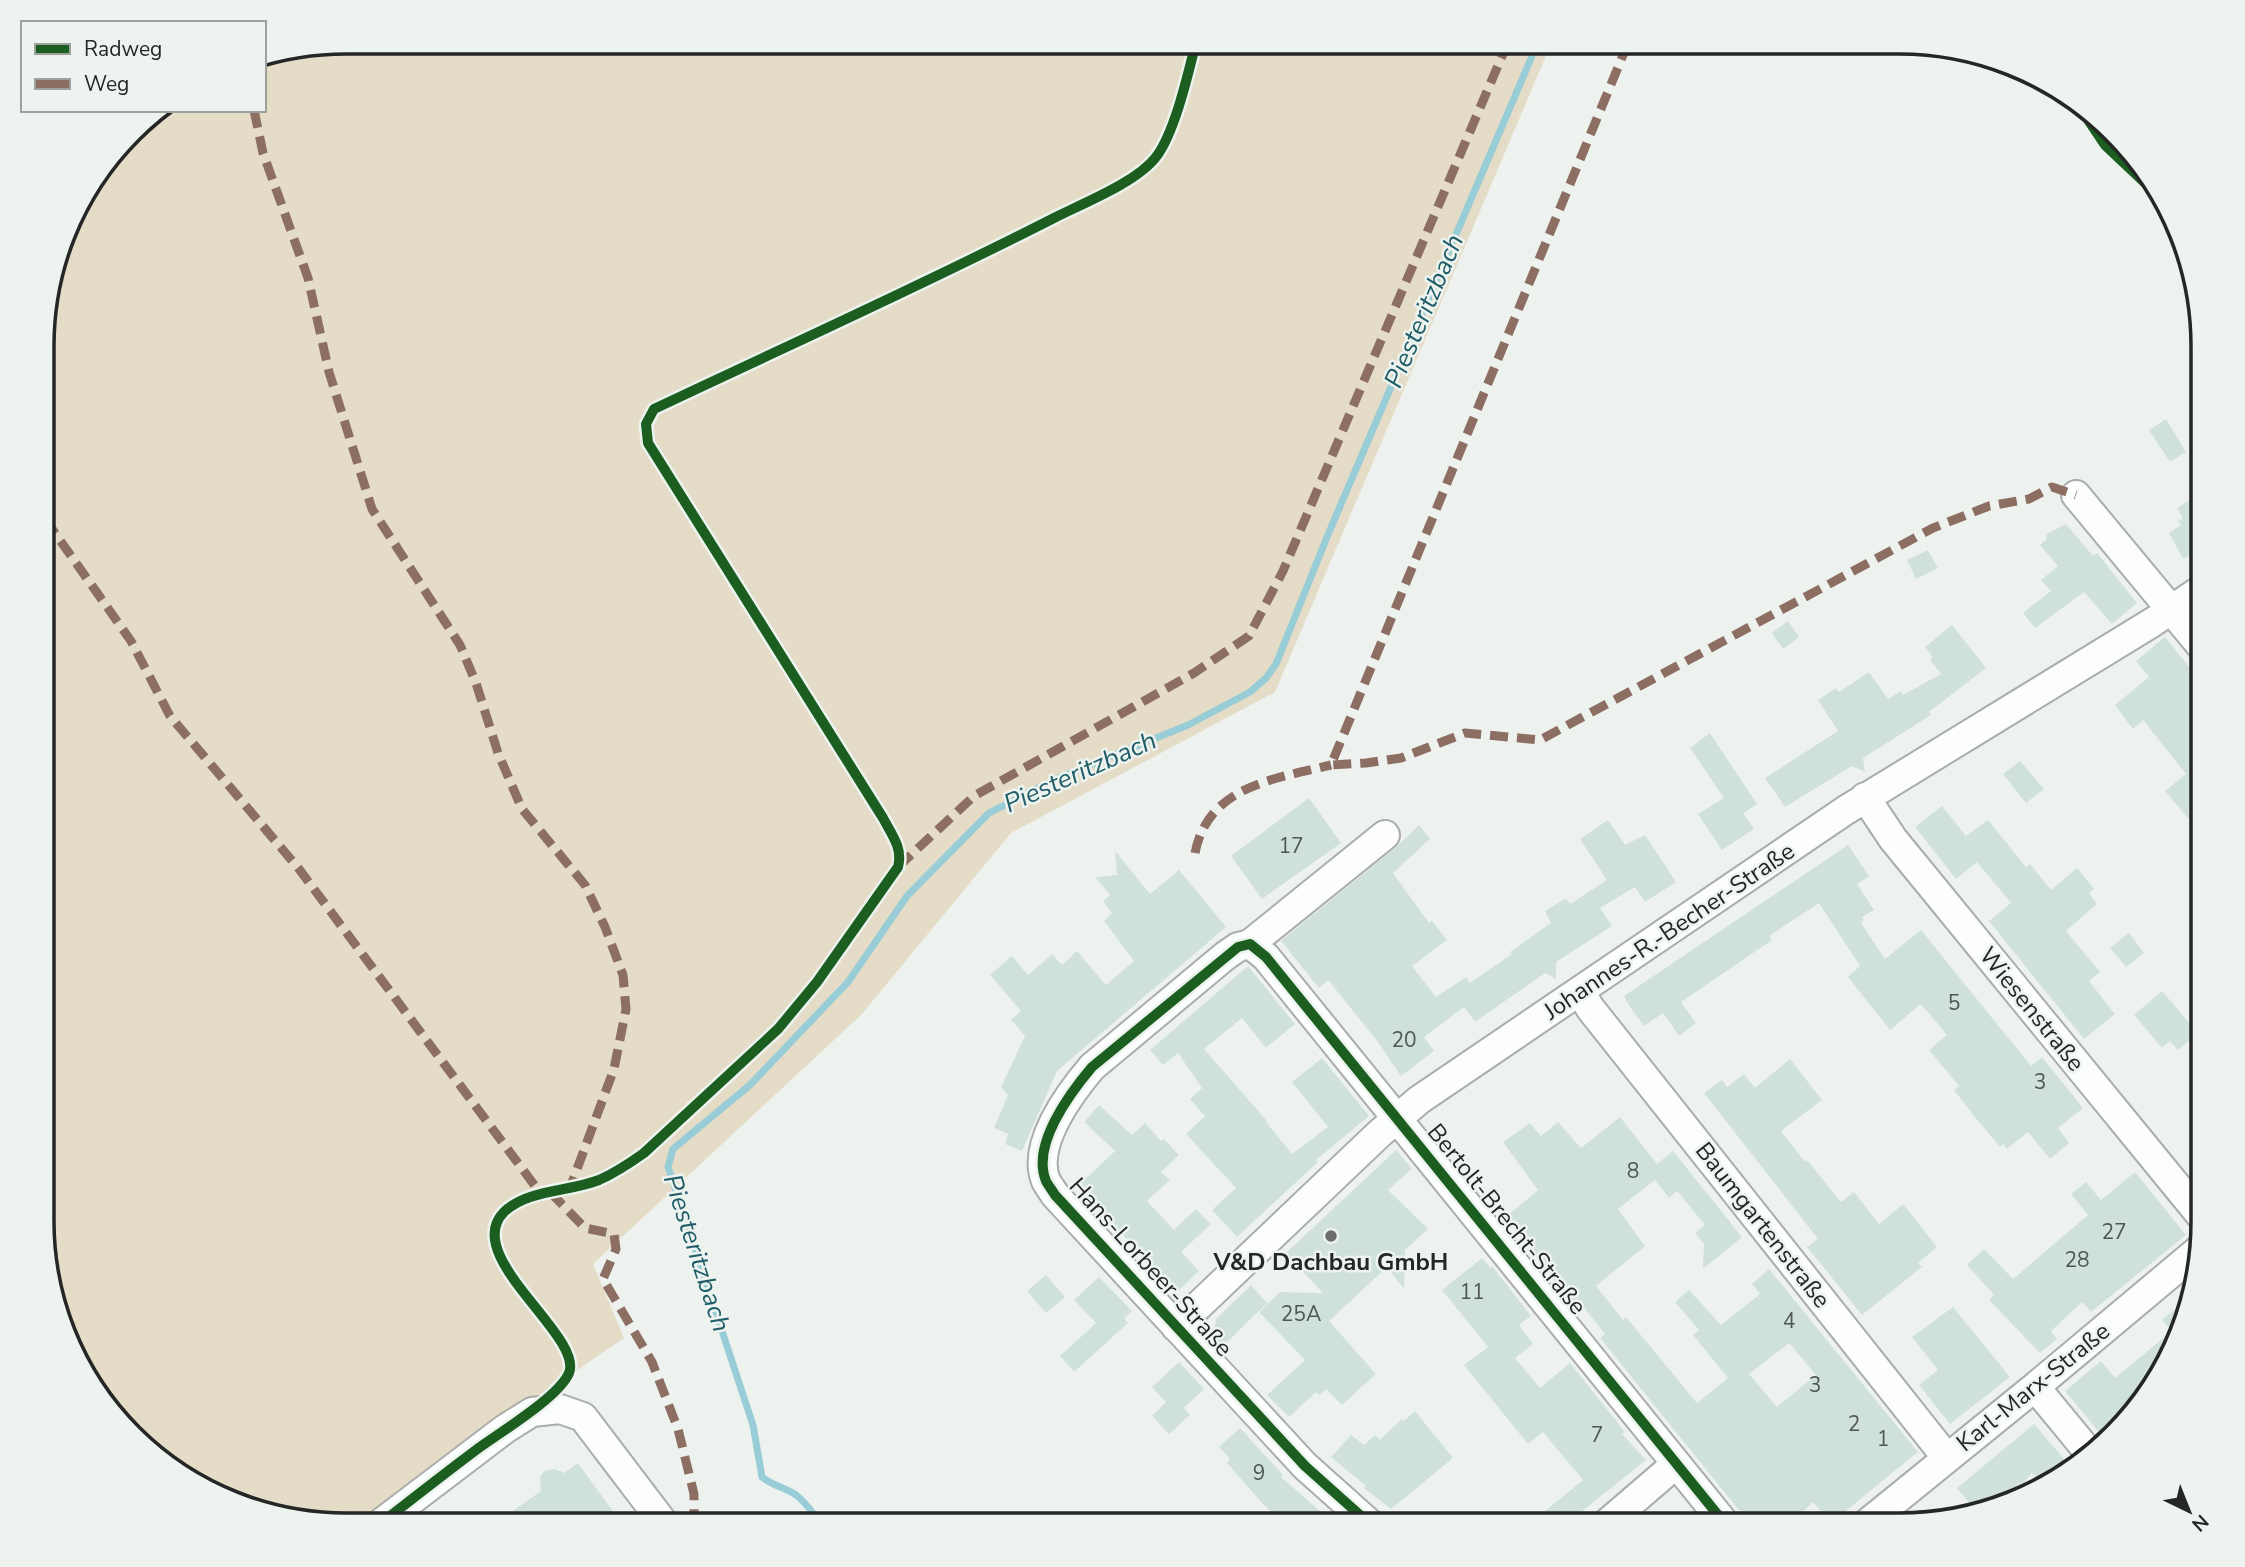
<svg xmlns="http://www.w3.org/2000/svg" width="2245" height="1567" font-family="'Nunito Sans',sans-serif">
<style>
.green{fill:#e4dcc6}
.lines{fill:none;stroke-linecap:round;stroke-linejoin:round}
.stream{stroke:#98ccd6;stroke-width:7}
.building{fill:#d0e1dc;fill-rule:evenodd}
.minor-casing{stroke:#aaadab;stroke-width:32}
.minor{stroke:#fcfdfd;stroke-width:28}
.quiet{stroke:#8d6e63;stroke-width:9;stroke-dasharray:18 9;stroke-linecap:butt}
.cycleway-casing{stroke:#edf3ee;stroke-width:15}
.cycleway{stroke:#1b5e20;stroke-width:10}
.poi-dot{fill:#6b6e6c;stroke:#edf3ee;stroke-width:2.5}
.labels{text-anchor:middle;dominant-baseline:central;stroke-width:5;stroke-linejoin:round;paint-order:stroke}
.number-label{font-size:21px;fill:#505654}
.street-label{font-size:24px;fill:#252726;stroke:#edf3ee}
.poi-label{font-size:24px;font-weight:bold;fill:#252726;stroke:#edf3ee}
.water-label{font-size:26px;font-style:italic;fill:#205d68;stroke:#edf3ee}
.rim{fill:none;stroke:#252726;stroke-width:3.5}
</style>
<rect width="100%" height="100%" fill="#eef2ef"/>
<path class="green" d="M346,42H1552L1275,692L1011,833L862,1014L593,1264L624,1338L525,1406L373,1524H326L248,1509L161,1462L83,1373L45,1260V307L74,211L145,118L157,110H264V58Z"/>
<g class="lines">
<path class="stream" d="M822,1525C814,1515 806,1502 796,1495C784,1487 773,1486 762,1477L753,1425L668,1167L673,1149L750,1085L848,982L907,896L989,813L1056,779L1188,725L1250,692L1266,678L1276,664L1327,537L1538,42"/>
</g>
<path class="building" d="M2166,419L2186,452L2170,462L2149,430Z
M2193,498L2198,507L2202,504V560L2196,551L2183,559L2169,533L2181,525L2178,521L2183,518L2177,508Z
M2066,524L2093,556L2097,553L2137,603L2112,624L2084,592L2035,628L2023,613L2051,591L2041,580L2058,566L2040,545L2046,540L2047,534Z
M1928,550L1938,568L1916,579L1907,560Z
M1788,621L1799,637L1783,649L1772,633Z
M1952,625L1986,668L1929,712L1931,715L1863,758L1865,772L1852,766L1785,807L1765,778L1838,731L1818,700L1836,688L1839,692L1869,672L1888,699L1901,691L1903,695L1941,674L1931,661L1932,656L1925,647Z
M2165,637L2202,683V835L2165,791L2186,774L2143,720L2133,729L2115,705L2149,677L2136,661Z
M1710,733L1757,804L1743,813L1754,829L1722,850L1698,814L1724,798L1690,748Z
M2020,761L2044,789L2026,803L2003,774Z
M1309,798L1341,843L1262,899L1231,856Z
M1942,806L1966,836L1988,820L2026,867L2030,864L2051,890L2077,868L2094,889L2089,893L2097,904L2066,931L2100,972L2089,981L2115,1014L2084,1039L1989,921L2011,903L1977,862L1956,879L1915,827Z
M1608,820L1625,845L1645,835L1676,882L1645,902L1635,887L1600,908L1612,926L1556,962V979L1545,973L1475,1022L1464,1007L1424,1037L1434,1051L1401,1076L1378,1042L1328,980L1319,988L1281,941L1395,848L1419,825L1430,839L1393,873L1429,923L1432,921L1447,940L1412,966L1436,997L1466,977L1470,983L1512,954L1510,952L1551,923L1545,911L1566,898L1570,904L1607,880L1580,839Z
M1848,845L1869,876L1857,884L1874,910L1862,917L1864,920L1861,923L1885,959L1921,930L2031,1066L2042,1057L2083,1108L2058,1128L2069,1143L2050,1159L2028,1132L2007,1149L2003,1144L2000,1147L1974,1116L1954,1090L1959,1086L1929,1050L1947,1035L1921,1004L1890,1030L1848,977L1860,966L1819,903L1769,936L1772,940L1681,1002L1696,1023L1679,1036L1663,1013L1644,1026L1630,1007L1624,996Z
M1115,851L1150,894L1179,870L1226,927L1057,1071L1022,1151L1005,1144L1008,1134L994,1128L1008,1095L1001,1087L1025,1036L1011,1020L1021,1011L990,975L1012,956L1028,975L1052,954L1062,965L1077,951L1106,985L1134,961L1104,921L1112,913L1103,901L1110,895L1095,877L1117,875Z
M2129,933L2144,953L2126,967L2110,948Z
M1248,966L1295,1024L1266,1048L1242,1018L1204,1049L1267,1121L1266,1122L1292,1154L1328,1127L1292,1082L1322,1058L1369,1116L1316,1160L1318,1162L1237,1237L1212,1210L1236,1188L1186,1134L1205,1116L1190,1099L1202,1088L1178,1053L1163,1065L1150,1050Z
M2162,991L2198,1033L2178,1050L2170,1041L2162,1048L2134,1015Z
M1790,1059L1822,1100L1781,1131L1805,1162L1807,1160L1841,1202L1854,1192L1879,1224L1903,1204L1937,1247L1918,1263L1922,1267L1862,1315L1807,1247L1818,1239L1704,1093L1722,1080L1727,1087L1744,1074L1755,1088Z
M1099,1105L1132,1135L1145,1123L1161,1141L1164,1139L1179,1155L1161,1172L1170,1180L1147,1201L1174,1230L1196,1209L1211,1224L1181,1252L1199,1271L1176,1293L1078,1186L1115,1151L1084,1122Z
M1620,1117L1657,1164L1673,1151L1742,1237L1703,1269L1704,1244L1695,1233L1705,1225L1677,1191L1669,1198L1655,1180L1618,1209L1645,1246L1596,1286L1623,1320L1626,1317L1697,1403L1728,1378L1693,1335L1699,1330L1675,1302L1689,1290L1721,1325L1760,1294L1752,1284L1769,1269L1918,1452L1831,1523L1813,1502L1789,1525H1751L1600,1338L1605,1334L1578,1300L1573,1303L1505,1218L1538,1190L1503,1142L1530,1123L1541,1136L1558,1122L1581,1148ZM1789,1343L1816,1375L1777,1407L1749,1374Z
M1396,1150L1412,1169L1388,1190L1428,1229L1405,1250L1404,1289L1387,1267L1329,1321L1376,1374L1342,1405L1326,1389L1319,1395L1316,1392L1289,1417L1267,1395L1305,1360L1259,1312L1280,1292L1323,1293L1286,1253Z
M2135,1172L2186,1235L2091,1312L2082,1302L2051,1331L2057,1339L2040,1353L1989,1300L1994,1295L1967,1265L1984,1249L2013,1279L2088,1215L2071,1194L2086,1182L2101,1200Z
M1482,1258L1491,1268L1492,1266L1531,1316L1519,1325L1533,1344L1515,1358L1540,1388L1570,1363L1625,1432L1622,1434L1646,1460L1565,1525H1528L1583,1480L1543,1432L1528,1444L1464,1365L1488,1347L1442,1290Z
M1046,1275L1065,1297L1046,1313L1027,1291Z
M1099,1277L1132,1311L1124,1319L1128,1323L1074,1372L1060,1356L1096,1323L1074,1300Z
M1251,1285L1267,1303L1220,1349L1212,1341L1216,1319Z
M2191,1296L2187,1319L2147,1393L2128,1409L2129,1410L2126,1413L2128,1416L2103,1437L2065,1391L2101,1361L2115,1378L2172,1331L2162,1320Z
M1953,1307L2010,1377L1950,1424L1919,1385L1938,1370L1912,1337Z
M1179,1362L1204,1389L1184,1408L1190,1415L1169,1434L1152,1416L1166,1402L1152,1387Z
M1415,1411L1453,1458L1391,1509L1364,1488L1366,1486L1331,1457L1351,1435L1364,1445L1375,1435L1380,1440L1402,1419L1404,1421Z
M2034,1424L2065,1460L2040,1482L2032,1473L2009,1499L1973,1508L1957,1488Z
M1240,1428L1283,1475L1281,1477L1336,1525H1284L1263,1504L1227,1463L1230,1459L1219,1447Z
M578,1463L622,1524H525L514,1510L541,1491L540,1477L544,1471L555,1469L564,1473Z"/>
<g class="lines">
<g class="minor-casing">
<path id="minor" d="M2076,495L2202,647
M1865,797L1893,839L2202,1217
M1250,944L1238,947L1225,956L1092,1067C1070,1093 1031,1145 1046,1181C1048,1185 1052,1190 1055,1195L1305,1466L1371,1525
M1250,944L1266,957L1726,1525
M1250,944L1385,835
M1580,991L1590,1008L1947,1458
M1176,1327L1380,1133L1419,1100L1846,810L2153,622L2202,589
M2035,1387L2087,1450
M380,1524L505,1429L532,1412L560,1409L583,1417L665,1525
M1605,1525L1676,1464
M1865,1525L2035,1387L2201,1248"/>
</g>
<use href="#minor" class="minor"/>
<path class="quiet" d="M1628,43L1331,765L1366,763L1401,758L1465,733L1540,740L1933,528L1989,506L2029,499L2052,487L2076,495
M254,110L263,153L308,278L329,372L372,509L460,645L476,683L498,753L522,809L585,885L605,927L623,975L626,1009L614,1069L570,1188
M45,519L131,641L170,716L299,869L541,1194
M1195,853C1208,786 1274,779 1331,765
M898,867L974,796L1194,673L1249,636L1283,571L1508,42
M550,1192L585,1228L614,1234L616,1249L603,1279L652,1362L678,1429L694,1494V1525"/>
<g class="cycleway-casing">
<path id="cycleway" d="M2074,99L2105,145L2159,196
M380,1524C412,1499 444,1474 476,1450C499,1433 559,1397 569,1373C584,1336 460,1256 504,1212C528,1189 569,1192 599,1180C615,1173 630,1163 644,1153L778,1029L817,982L898,867C903,848 892,835 883,818L648,443L646,424L654,409C787,346 921,286 1052,219C1081,204 1136,183 1156,157C1175,132 1188,74 1196,42
M1371,1525L1305,1466L1055,1195C1052,1190 1048,1185 1046,1181C1031,1145 1070,1093 1092,1067L1238,947L1250,944L1266,957L1726,1525"/>
</g>
<use href="#cycleway" class="cycleway"/>
</g>
<circle class="poi-dot" cx="1331" cy="1236" r="7"/>
<g class="labels">
<g class="number-label">
<text x="1291" y="846">17</text>
<text x="1954" y="1003">5</text>
<text x="1404" y="1040">20</text>
<text x="2040" y="1082">3</text>
<text x="1633" y="1171">8</text>
<text x="2114" y="1232">27</text>
<text x="2077" y="1260">28</text>
<text x="1472" y="1292">11</text>
<text x="1301" y="1314">25A</text>
<text x="1789" y="1321">4</text>
<text x="1815" y="1385">3</text>
<text x="1854" y="1424">2</text>
<text x="1597" y="1435">7</text>
<text x="1883" y="1439">1</text>
<text x="1259" y="1473">9</text>
</g>
<g class="street-label">
<text transform="translate(1669 931) rotate(-34)">Johannes-R.-Becher-Straße</text>
<text transform="translate(2032 1009) rotate(51)">Wiesenstraße</text>
<text transform="translate(1507 1219) rotate(51)">Bertolt-Brecht-Straße</text>
<text transform="translate(1763 1225) rotate(52)">Baumgartenstraße</text>
<text transform="translate(1151 1267) rotate(48)">Hans-Lorbeer-Straße</text>
<text transform="translate(2033 1387) rotate(-39)">Karl-Marx-Straße</text>
</g>
<g class="poi-label">
<text x="1331" y="1262">V&amp;D Dachbau GmbH</text>
</g>
<g class="water-label">
<text transform="translate(1424 311) rotate(-67)">Piesteritzbach</text>
<text transform="translate(1080 772) rotate(-24)">Piesteritzbach</text>
<text transform="translate(697 1253) rotate(72)">Piesteritzbach</text>
</g>
</g>
<path d="M0 0H2245V1567H0ZM346 54H1899A292 292 0 0 1 2191 346V1221A292 292 0 0 1 1899 1513H346A292 292 0 0 1 54 1221V346A292 292 0 0 1 346 54Z" fill="#edf3ee" fill-rule="evenodd"/>
<path class="rim" d="M346 54H1899A292 292 0 0 1 2191 346V1221A292 292 0 0 1 1899 1513H346A292 292 0 0 1 54 1221V346A292 292 0 0 1 346 54Z"/>
<rect x="21" y="21" width="245" height="91" fill="#edf3ee" stroke="#9da19e" stroke-width="2"/>
<rect x="35" y="44" width="35" height="10" fill="#1b5e20" stroke="#9da19e" stroke-width="2"/>
<text x="84" y="56" font-size="21" fill="#252726">Radweg</text>
<rect x="35" y="79" width="35" height="10" fill="#8d6e63" stroke="#9da19e" stroke-width="2"/>
<text x="84" y="91" font-size="21" fill="#252726">Weg</text>
<g transform="translate(2189 1511) rotate(137)" stroke="#edf3ee" stroke-width="5" paint-order="stroke">
<path d="M0-5L12 26L0 18L-12 26Z" fill="#252726"/>
<text y="-10" font-size="19" font-weight="bold" text-anchor="middle" fill="#252726">N</text>
</g>
</svg>
